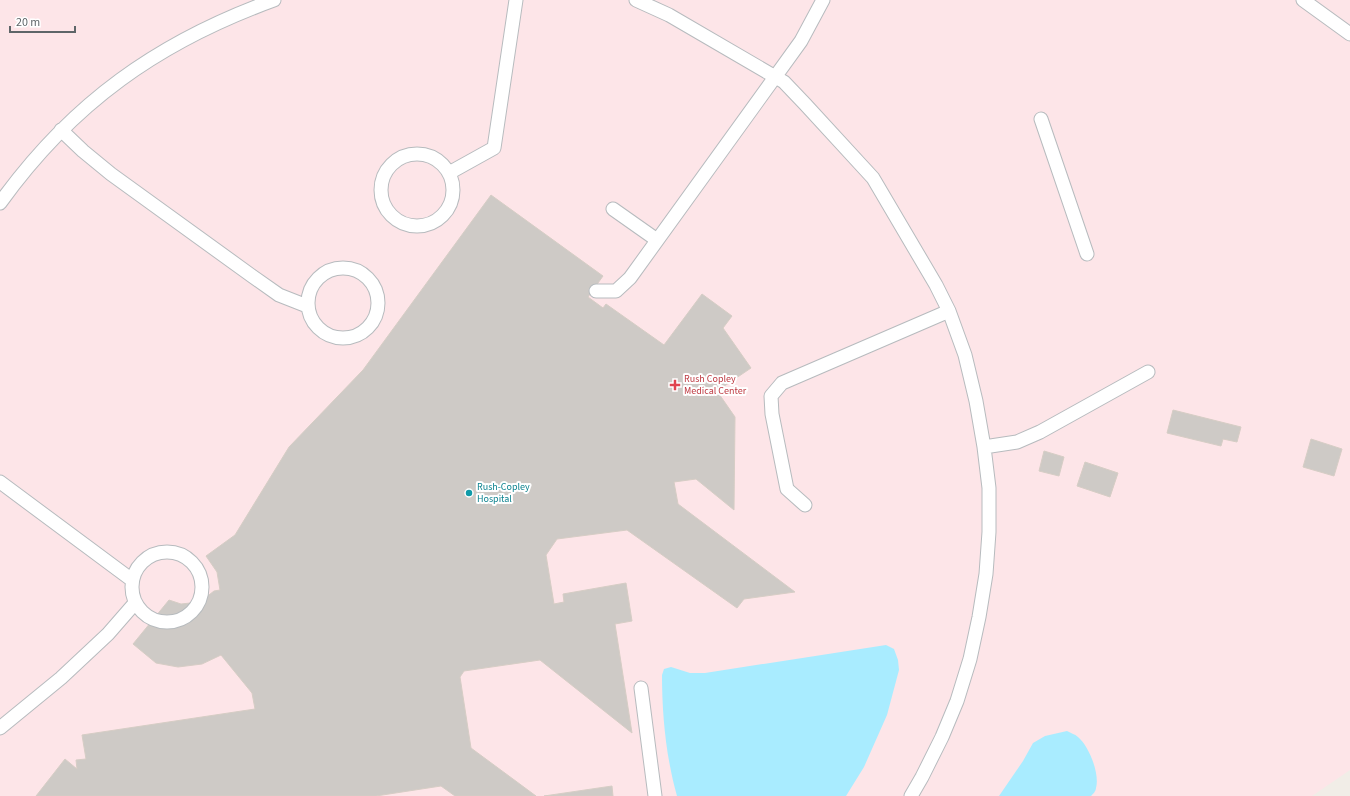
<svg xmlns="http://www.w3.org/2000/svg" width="1350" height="796" font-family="'Source Sans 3',sans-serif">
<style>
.medical{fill:#fde5e8}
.water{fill:#a9ecff}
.building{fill:#cecac6;stroke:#d6cdc5}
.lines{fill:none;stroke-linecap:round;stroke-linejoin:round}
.lane-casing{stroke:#b7bbbe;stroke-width:15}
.lane{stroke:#fff;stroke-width:13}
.health-dot{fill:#e0444e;stroke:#fff;stroke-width:1.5}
.culture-dot{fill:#0f9aa8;stroke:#fff;stroke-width:1.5}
.labels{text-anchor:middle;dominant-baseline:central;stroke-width:4;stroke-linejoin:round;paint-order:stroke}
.health-label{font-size:10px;fill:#be3a42;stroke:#fff;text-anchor:start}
.culture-label{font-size:10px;fill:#0d838f;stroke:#fff;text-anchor:start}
</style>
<rect width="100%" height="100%" fill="#f1ede7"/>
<path class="medical" d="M0,0H1350V770L1312,796H0Z"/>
<path class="water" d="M886,645L894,649L898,660L899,670L887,715L864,767L846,796H677C666,757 662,715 662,675L664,669L671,667L690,673H705Z
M1067,731C1070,733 1075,734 1078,737C1089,746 1100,774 1096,788C1096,791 1093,794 1091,796H999L1023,761L1033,743L1045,736Z"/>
<path class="building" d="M491,195L603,276L588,297L603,308L606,304L664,345L702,294L732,316L723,328L751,368L717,391L735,417L734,510L696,479L674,482L678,504L795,592L744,599L737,608L627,530L557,539L546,555L554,604L564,602L563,594L626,583L632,621L615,624L632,733L540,660L464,671L460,677L471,748L536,796H455L441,786L376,796H36L65,759L77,769L76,760L86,759L82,735L255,709L252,693L221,655L202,664L178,667L156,663L133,644L169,600L181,604L200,602L214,591L220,590L217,572L206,556L235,535L289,447L363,370Z
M1173,410L1241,427L1237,442L1223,439L1221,446L1167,433Z
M1311,439L1342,449L1334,476L1303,467Z
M1044,451L1064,457L1059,476L1039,471Z
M1085,462L1118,473L1110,497L1077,486Z
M612,786L613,796H544Z"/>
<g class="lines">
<g class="lane-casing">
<path id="lane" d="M636,0L669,15L784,82L805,104L873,178L936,285L949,311L965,355L976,401L984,447L989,488V532L986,574L979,617L970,659L957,701L942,737L922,777L911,796
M1303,0L1350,34
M1041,119L1087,254
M61,130L83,151L111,174L252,276L279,295L307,306
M381 190a36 36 0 1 1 72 0a36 36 0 1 1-72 0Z
M449,173L494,148L516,0
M0,203C72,103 158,42 274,0
M613,209L657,240
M308 303a35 35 0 1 1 70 0a35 35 0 1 1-70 0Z
M596,291H616L630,278L801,41L823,0
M984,447L1017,442L1040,432L1148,372
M0,482L132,580
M805,505L787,489L772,414L771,396L782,383L949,311
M132 587a35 35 0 1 1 70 0a35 35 0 1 1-70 0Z
M641,688L655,796
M0,728L61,678L108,634L135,603"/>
</g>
<use href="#lane" class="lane"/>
</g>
<path class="health-dot" d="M673 379h4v4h4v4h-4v4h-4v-4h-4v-4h4z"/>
<circle class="culture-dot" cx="469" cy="493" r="4"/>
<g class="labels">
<g class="health-label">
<text x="684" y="379">Rush Copley<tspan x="684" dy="12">Medical Center</tspan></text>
</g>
<g class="culture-label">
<text x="477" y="487">Rush-Copley<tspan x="477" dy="12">Hospital</tspan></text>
</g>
</g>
<path d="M10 26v6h65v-6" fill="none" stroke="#5e6568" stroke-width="2"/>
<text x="16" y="26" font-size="12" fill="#5e6568" stroke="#ffffff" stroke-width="3" paint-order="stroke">20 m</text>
</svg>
